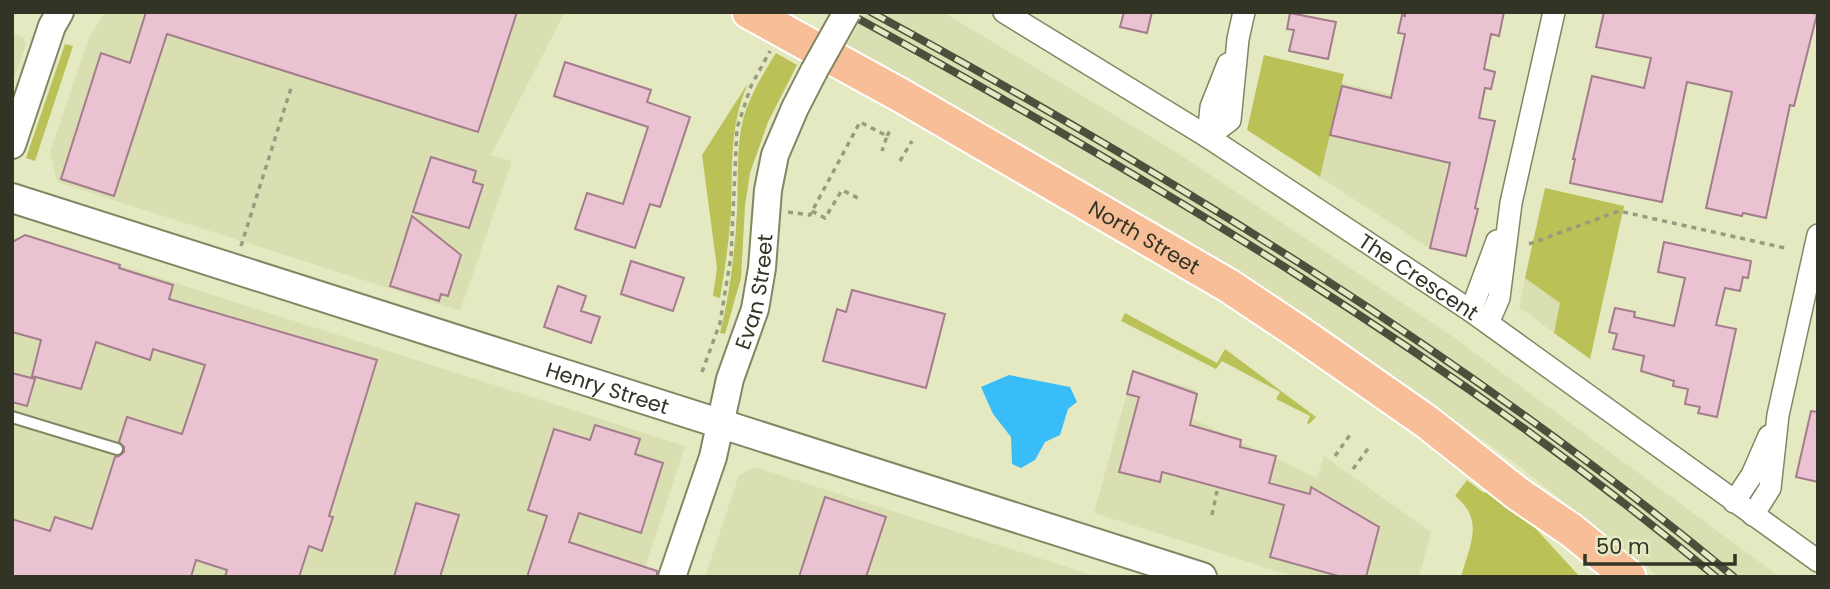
<svg xmlns="http://www.w3.org/2000/svg" width="1830" height="589" font-family="Poppins,sans-serif">
<style>
.built{fill:#dadfb1}
.green{fill:#b9c157}
.water{fill:#38bdf9}
.building{fill:#eac2d1;stroke:#a37d8c;stroke-width:2}
.lines{fill:none;stroke-linecap:round;stroke-linejoin:round}
.service-casing{stroke:#828662;stroke-width:14}
.minor-casing{stroke:#828662;stroke-width:24}
.tertiary-casing{stroke:#828662;stroke-width:30}
.secondary-casing{stroke:#828662;stroke-width:32}
.trunk-casing{stroke:#fff;stroke-width:37}
.path{stroke:#989b7f;stroke-width:3.5;stroke-dasharray:5 5;stroke-linecap:butt}
.service{stroke:#fff;stroke-width:10}
.minor{stroke:#fff;stroke-width:21}
.tertiary{stroke:#fff;stroke-width:26}
.secondary{stroke:#fff;stroke-width:28}
.trunk{stroke:#f7be98;stroke-width:33}
.rail-casing{stroke:#4d4f3d;stroke-width:8}
.rail{stroke:#e4e9c2;stroke-width:5;stroke-dasharray:16;stroke-linecap:butt}
.tertiary-bridge-casing{stroke:#828662;stroke-width:30;stroke-linecap:butt}
.tertiary-bridge{stroke:#fff;stroke-width:26}
.labels{text-anchor:middle;dominant-baseline:central;stroke-width:5;stroke-linejoin:round;paint-order:stroke}
.street-label{font-size:21px;fill:#323425;stroke:#e4e9c2}
</style>
<rect width="100%" height="100%" fill="#e4e9c2"/>
<path class="built" d="M106,12H565L491,155L512,161L460,311L57,182L50,152L90,35Z
M866,12H943L1179,154L1452,336L1780,577H1658L1643,562L1641,569L1590,523L1515,463L1330,331L1176,233L846,47Z
M12,33L22,36L26,44L12,84Z
M1341,83L1460,109L1429,248L1320,177Z
M25,235L685,446L642,577H12V242Z
M1525,278L1560,303L1554,333L1519,307Z
M1133,371L1197,390L1191,418L1317,478L1324,456L1431,532L1419,577H1296L1094,513Z
M755,467L1098,577H705L739,475Z"/>
<path class="green" d="M65,44L73,46L35,161L26,158Z
M776,53L797,65L768,122L750,173L745,206L741,278L725,334L720,333C730,293 735,252 737,211C739,177 735,142 746,110C753,90 765,71 776,53Z
M1264,55L1344,74L1320,177L1247,130Z
M748,83C729,127 733,164 731,211C729,241 725,269 720,298L713,296L717,268L702,155Z
M1545,188L1624,206L1590,359L1554,333L1560,303L1525,278Z
M1125,313L1217,363L1225,349L1316,417L1309,424L1307,423L1310,416L1276,399L1280,392L1222,361L1216,369L1121,321Z
M1467,480L1484,493L1491,485L1516,507L1580,577H1461C1470,544 1485,520 1455,496Z"/>
<path class="water" d="M1009,375L1070,387L1077,402L1068,409L1060,435L1045,442L1035,460L1021,468L1012,464L1011,437L993,414L981,387Z"/>
<path class="building" d="M146,12H517L478,132L167,34L114,196L61,179L101,53L130,63Z
M1124,12H1152L1147,33L1120,27Z
M1405,12H1504L1499,36L1491,34L1484,69L1495,72L1491,89L1485,88L1479,118L1495,121L1475,208L1478,209L1466,256L1430,248L1450,163L1330,135L1342,86L1391,98L1405,34L1398,33L1402,15L1405,16Z
M1604,12H1808L1817,14L1794,106L1790,105L1766,218L1743,213L1742,216L1706,208L1732,92L1687,82L1662,202L1570,183L1575,159H1573L1592,76L1644,88L1651,58L1596,47Z
M1290,13L1336,22L1328,59L1289,51L1294,30L1287,29Z
M565,62L651,90L647,102L690,117L660,207L650,204L635,248L575,229L587,193L623,204L648,127L554,96Z
M431,157L476,171L473,182L483,185L469,228L413,212Z
M412,216L461,255L448,296L441,294L439,301L390,286Z
M25,235L120,265L119,268L173,285L169,299L377,360L329,516L333,517L322,551L309,546L299,577H225L227,570L196,560L191,577H12V519L50,531L55,517L92,529L115,457L119,456L124,452V447L119,442L127,417L182,434L205,365L153,349L150,360L96,342L81,389L32,376L41,340L12,332V242Z
M1664,242L1751,261L1748,278L1743,277L1740,291L1725,288L1716,325L1736,329L1717,417L1698,413L1700,407L1685,404L1688,389L1673,386L1674,381L1641,371L1644,356L1613,349L1617,334L1609,332L1615,308L1635,312L1634,317L1674,326L1685,278L1658,272Z
M631,261L684,278L673,311L621,294Z
M558,286L586,296L581,311L600,317L591,343L544,327Z
M852,290L945,314L926,388L823,361L837,309L846,312Z
M1133,371L1197,394L1190,425L1241,440L1240,447L1276,456L1269,483L1310,494L1311,487L1379,527L1366,577H1342L1270,557L1284,505L1162,472L1160,482L1119,472L1139,397L1127,394Z
M12,373L35,379L27,406L12,402Z
M1811,411L1818,412V482L1796,477Z
M595,425L640,439L635,454L663,463L641,533L579,513L569,542L657,571V577H527L547,516L528,510L554,429L590,440Z
M825,497L886,517L866,577H799Z
M416,503L459,515L440,577H394Z"/>
<g class="lines">
<g class="service-casing">
<path id="service" d="M12,417L117,449"/>
</g>
<g class="minor-casing">
<g id="minor">
<path id="s1" d="M1004,12L1208,137L1471,311L1818,561"/>
<path d="M1208,137L1230,120L1238,39L1244,12"/>
<path d="M1208,137L1211,107L1228,64"/>
<path d="M1471,311L1497,241"/>
<path d="M1488,323L1499,298L1511,203L1554,12"/>
<path d="M1734,502L1752,475L1769,436"/>
<path d="M1753,515L1770,488L1778,415L1818,235"/>
</g>
</g>
<g class="tertiary-casing">
<g id="tertiary">
<path d="M12,145L52,26L60,12"/>
<path id="s2" d="M672,577L713,457L730,379L755,309L762,268L768,190L775,155L795,108L814,71"/>
</g>
</g>
<g class="secondary-casing">
<g id="secondary">
<path id="s3" d="M12,198L1202,577"/>
</g>
</g>
<g class="trunk-casing">
<g id="trunk">
<path id="s4" d="M749,12L902,96L1229,286L1298,332L1427,422L1518,494L1571,530L1629,577"/>
</g>
</g>
<path class="path" d="M887,136L891,129
M900,161L912,141
M812,211L825,218L842,190L858,198
M788,212L810,215L860,122L887,136L882,151
M1529,244L1619,211L1785,248
M241,246L291,88
M702,372L720,323L731,256L737,128L751,86L770,51
M1335,456L1352,432
M1353,469L1370,446
M1212,515L1217,491"/>
<use href="#service" class="service"/>
<use href="#minor" class="minor"/>
<use href="#tertiary" class="tertiary"/>
<use href="#secondary" class="secondary"/>
<use href="#trunk" class="trunk"/>
<g class="rail-casing">
<path id="rail" d="M846,12C1150,178 1449,355 1716,577
M871,12C1174,177 1468,357 1734,577"/>
</g>
<use href="#rail" class="rail"/>
<g class="tertiary-bridge-casing">
<path id="tertiary-bridge" d="M814,71L847,12"/>
</g>
<use href="#tertiary-bridge" class="tertiary-bridge"/>
</g>
<g class="labels">
<g class="street-label">
<text stroke="none"><textPath href="#s4" startOffset="455">North Street</textPath></text>
<text stroke="none"><textPath href="#s1" startOffset="492">The Crescent</textPath></text>
<text stroke="none"><textPath href="#s2" startOffset="298">Evan Street</textPath></text>
<text stroke="none"><textPath href="#s3" startOffset="625">Henry Street</textPath></text>
</g>
</g>
<rect width="1830" height="589" fill="none" stroke="#323425" stroke-width="28"/>
<path d="M1585 554v10h150v-10" fill="none" stroke="#323425" stroke-width="3.5"/>
<text x="1596" y="554" font-size="21" fill="#323425" stroke="#e4e9c2" stroke-width="5" paint-order="stroke">50 m</text>
</svg>
